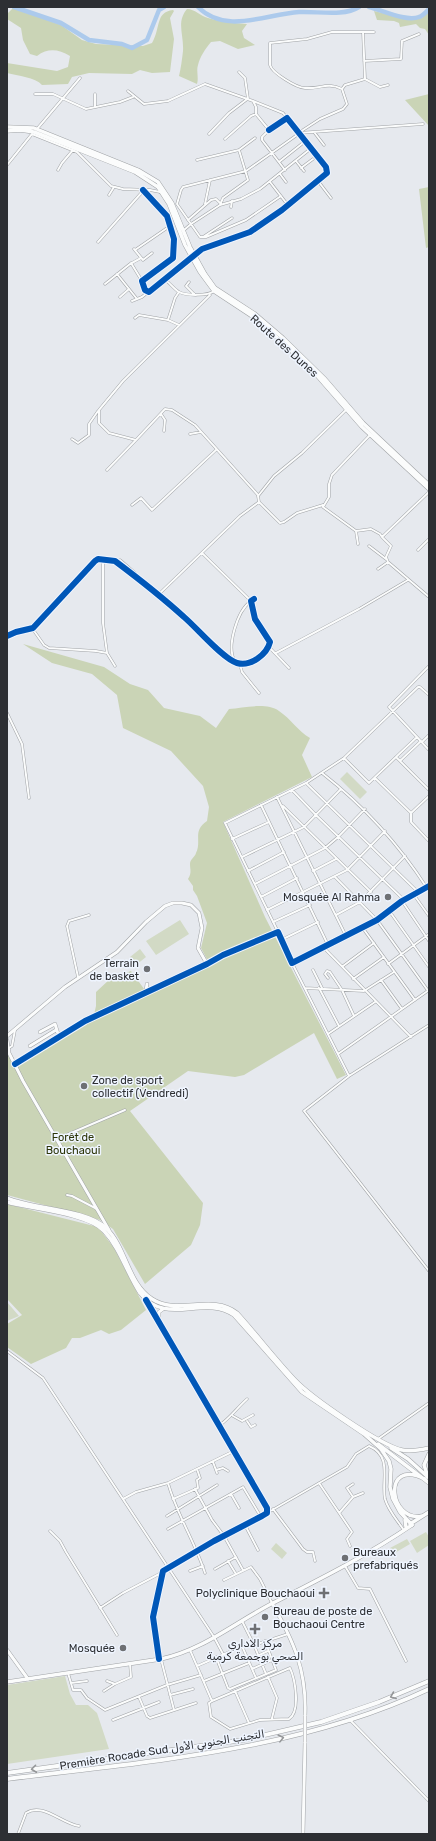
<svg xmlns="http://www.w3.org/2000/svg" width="436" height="1841" font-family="Rubik,Cairo,sans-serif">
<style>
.green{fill:#d2dac5}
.forest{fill:#cad4b6}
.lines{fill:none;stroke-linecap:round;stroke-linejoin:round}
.river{stroke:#accaec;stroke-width:4.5}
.minor-casing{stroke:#a0a3a6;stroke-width:3}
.tertiary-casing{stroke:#a0a3a6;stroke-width:4}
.secondary-casing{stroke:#a0a3a6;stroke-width:4}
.primary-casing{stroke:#a0a3a6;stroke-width:4.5}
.trunk-casing{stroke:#a0a3a6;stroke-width:4.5}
.motorway-casing{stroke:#a0a3a6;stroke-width:5}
.minor{stroke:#fbfcfc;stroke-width:2}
.tertiary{stroke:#fbfcfc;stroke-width:3}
.secondary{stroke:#fbfcfc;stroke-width:3}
.primary{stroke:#fbfcfc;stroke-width:3.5}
.trunk{stroke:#fbfcfc;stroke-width:3.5}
.motorway{stroke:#fbfcfc;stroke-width:4}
.secondary-bridge-casing{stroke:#a0a3a6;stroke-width:4;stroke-linecap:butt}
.secondary-bridge{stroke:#fbfcfc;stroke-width:3}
.cycleway-casing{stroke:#eff5ff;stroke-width:8}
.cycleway{stroke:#0057b8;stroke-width:6}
.oneway{stroke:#949698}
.poi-dot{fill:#6e7074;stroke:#eff5ff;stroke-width:1.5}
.labels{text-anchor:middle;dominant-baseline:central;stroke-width:3;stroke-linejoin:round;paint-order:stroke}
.street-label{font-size:11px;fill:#2d2f33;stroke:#eff5ff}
.poi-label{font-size:11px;fill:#2d2f33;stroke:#eff5ff;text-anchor:end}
.park-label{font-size:11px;fill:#2c3508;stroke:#eff5ff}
</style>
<rect width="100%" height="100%" fill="#e6e9ee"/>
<path class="green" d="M347,772L367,792L360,799L340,779Z
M180,920L189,934L156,955L146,941Z
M140,949L146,957L136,965L130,957Z
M7,1302L19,1316L7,1321Z
M426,1532L429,1537V1545L417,1553L410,1541Z
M407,1539L410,1544L393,1554L390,1548Z
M276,1543L287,1553L282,1559L271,1549Z
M65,1676L70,1694L76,1705H88L97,1713L109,1749L7,1764V1685Z"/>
<path class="forest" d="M13,8L61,25L82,40L96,44L143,46L152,43C161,28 155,12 173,10L174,11L170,18L174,39L170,72L152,73L140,70L132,74L89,73L72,77L68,84L42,85C35,77 18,76 7,73V63L57,71L68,67L70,56C58,49 48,48 37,56L30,54L23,40L21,28L7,19V14Z
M187,9C195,9 200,16 208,18C221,22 234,23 247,24L242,31L244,38L255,45L238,49L220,41L211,42C205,49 200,57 198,65C196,71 199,77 197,84L179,76C181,68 182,59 183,51C184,35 176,22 187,9Z
M374,11L411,20L422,18L429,11V35L425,29L420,28L416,24L400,27L399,23L394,21L377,20Z
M429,94V126L405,100Z
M429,187V247L426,248L419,189Z
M23,644L104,667L130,684L148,690L164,708L200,716L216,728L229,709C244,708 266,702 279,711C291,719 298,731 310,738L302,755L312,777L223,822L265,917L346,1075L337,1079L314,1033L244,1075L235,1077L188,1071L130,1111L203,1203L200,1225L191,1245L145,1284L113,1229L100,1220L7,1195V1050L14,1066L93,1019L96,1006V992L110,979L131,971L147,993L210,965L201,948L207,923L197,896L193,890V886L188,879C192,872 190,870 190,864C190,859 195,857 196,853C202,841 192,831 207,821L209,807L203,786L171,751L123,728L117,695L92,674L52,663Z
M7,1204L98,1227L114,1248L146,1310L121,1330L109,1334L101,1330L80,1338H72L66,1348L31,1364L7,1347V1324L22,1315L7,1299Z"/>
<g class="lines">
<path class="river" d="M14,7L61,23L89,40L122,44L132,48L147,40L159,10L164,7
M198,7C226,35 266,14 299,12C318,11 343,17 359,7
M369,7C382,10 406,22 419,17C423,16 426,12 429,9"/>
<g class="minor-casing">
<path id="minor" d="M363,32L365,79
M364,61L401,59L402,41L419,34
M239,72L245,78L248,99
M342,89C327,82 320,89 305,88C297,88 272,73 270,65V43L307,39L332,32H374
M342,89L345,85L365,79L380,87L388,85
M128,91L144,104L168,101L205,84L253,101L256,107V114L269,130L262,137V140L285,170
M35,94H53L86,109L120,102L133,97
M95,94V107
M253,101L283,113L287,118
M37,129L80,78
M300,132L320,119L343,109L347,104L342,89
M314,132L324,145
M299,133L423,124
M209,134L229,113L246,100
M225,139L251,116L256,114
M197,160L239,150L255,138
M296,161L304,171
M279,162L303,143
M7,165L32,134L77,152L111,186L123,189L150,190L160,192
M301,168L313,159
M58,170L62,163L73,150
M280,174L286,182
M318,181L331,198
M270,182L287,204
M143,190L167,216L174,239L173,258L142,281L145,290L149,292L202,249L250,232L282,210L327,173L326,167L287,118L269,130
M109,195L114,187
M281,196L246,220L206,237H200L177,204L181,190L183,187L246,171L297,135
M205,204L210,180
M220,205L223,198L248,180L239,150
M231,207L232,201
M188,220L211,200L216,199L220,203
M184,230L191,224L220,205L241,199L260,189L309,150
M203,237L232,218
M98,242L143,191
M134,249L143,260L152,253
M135,250L170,226
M131,263L142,281
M117,274L137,299
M164,279C169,282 174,289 179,292C187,296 208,296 214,291
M189,282L186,286L194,294
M105,284L130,264L141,258
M210,295L123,381L99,410V423L109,433L136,440L165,409L172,410L195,425L258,495
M120,297L129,289
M132,301L142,297L148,292
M135,318L139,315L168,320L179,325
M168,320L175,298L179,292
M161,414L165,420L164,431
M190,434L201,432
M370,435L332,475L329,484V497L323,507L356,531L371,529L380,534L382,537L391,546L386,557L388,562L429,597
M72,439L78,443L89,435V424L98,411
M107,470L136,440
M132,505L141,498L152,510L216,450
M323,505L297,513L284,522L280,523L259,502L258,496L274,476L302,453L347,409
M356,531L358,544
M382,537L429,492
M369,546L386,559
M418,550L429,539
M202,553L251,601C237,611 226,647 235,662
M120,560L135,573L136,577
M103,561V623L107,653L115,666
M378,569L388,562
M158,595L240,516L259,502
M32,628L44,645L49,648L96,651L107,653
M7,636L16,632L33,628L95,561L98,559L115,561C139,579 162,597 184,617C197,628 223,659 237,663C251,667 267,654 270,642L255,619L251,601L254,599
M269,647L289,668
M276,653L359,609L408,580
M240,664L242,672L259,693
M429,666L389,707L429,750
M7,713L22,744L29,798
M417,737L396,757L429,790
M422,742L429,735
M396,757L369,783L344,758L418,687H420L429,695
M400,761L421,741
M322,773C364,806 398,843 427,888
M375,778L411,813L429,796
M306,783L418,892
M292,790L316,815L404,900
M277,797L346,936
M261,805L328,945
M283,806L371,892
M411,813V822L429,841
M232,839L269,822
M242,857L304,827L341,789
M248,871L284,852
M313,871L336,859
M335,877L377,920L429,992
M255,884L325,848L338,837L365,809
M414,895L429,916
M261,897L297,878
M402,901L429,941
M267,910L347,870L385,831
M390,912L429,967
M336,915L360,902L405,856
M273,922L310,905
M362,927L415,1000
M278,932L225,823L306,783L344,758
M281,940L318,922
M323,947L411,1037
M292,963L349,1076L429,1025
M388,964L429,934
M343,966L374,943
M313,970L322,988
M78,977L67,926L69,921L89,915
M328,978L325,974L327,971L330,972L342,990L354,1016
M353,979L384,957
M381,980L402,1009
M305,988L364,991L394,972
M319,988L339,1026
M328,1034L375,1002
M9,1048L12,1046L15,1030
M338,1054L429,990
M349,1076L304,1111L429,1271
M57,1139L125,1110
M67,1195L72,1196L97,1209
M7,1351L43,1378L214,1637L223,1654
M233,1416L242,1421L253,1415
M247,1421L251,1427L255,1425
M220,1425C231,1417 237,1408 247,1399
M378,1439L429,1403
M213,1462L217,1473
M216,1470L223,1468L228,1471
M168,1483C177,1515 195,1542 205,1573
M319,1483L352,1532L347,1539L350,1546
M353,1484L347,1488L353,1497
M195,1489L212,1520L224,1536L243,1570
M231,1494L239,1508
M123,1499L136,1492L168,1483L234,1451
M173,1499L198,1488L197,1480L200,1478L197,1469
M273,1509L303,1549L307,1552H313L315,1561
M340,1512L353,1497L363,1493
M267,1513L347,1467L356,1454L369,1446C393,1456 381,1481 385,1499C388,1510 397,1520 403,1529
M167,1516L217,1485
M245,1525L258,1550
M168,1529L243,1487L261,1517
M50,1531L60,1541L66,1552L117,1635
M228,1561L236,1574
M345,1566L358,1588L370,1589L406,1661
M215,1569L236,1557
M190,1571L203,1566
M224,1580L251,1567L260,1579L272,1603
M100,1608L123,1593L163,1572
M242,1621L254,1645L288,1634
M254,1645L266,1674
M242,1646L256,1678
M190,1650L212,1701
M216,1657L228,1688L230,1689L276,1670L265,1641
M161,1659L174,1710
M248,1660L268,1651
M197,1666L252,1642
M290,1668C295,1679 301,1711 289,1719L260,1720L230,1729L211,1717L209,1703L212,1701Z
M252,1669L272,1660
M68,1673L73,1690H81L87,1698L105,1710L167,1685L201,1675
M268,1677L277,1698L272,1718
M107,1681L115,1684
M204,1681L249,1663
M71,1683L87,1681
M104,1691L115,1684L131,1677L130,1664
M235,1691L249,1723
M170,1695L193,1689
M139,1697L147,1716L150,1718L196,1703
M113,1720L159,1702
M350,1720L429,1801
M18,1834L26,1813C43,1802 62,1824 79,1826"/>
</g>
<g class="tertiary-casing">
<path id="tertiary" d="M146,991L147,984
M40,1032L55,1024L59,1037
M7,1036L65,987L117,952L146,922L165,906L173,903H182L191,905L199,913L202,928L198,948L207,964
M7,1040L9,1053L23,1081L109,1230
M30,1046L56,1030
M15,1064L85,1021L207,964L223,955L278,932L292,963L377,920L402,901L429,886
M146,1300L267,1508V1513L262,1516L214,1541L163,1571L153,1617L159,1659
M159,1319V1312L163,1309"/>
</g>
<g class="secondary-casing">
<path id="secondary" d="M272,1603C294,1642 307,1671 305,1716
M7,1650L28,1679
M303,1834L305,1742"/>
</g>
<g class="primary-casing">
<path id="primary" d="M7,127L34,128L138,170L158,182L172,203L190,247L205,274L215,288L255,314L283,338L324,378L363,423L429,485
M7,131L20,130L34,132L135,172L158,187L169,204L185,245L200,272L214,291L258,320L314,372L362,427L429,489
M7,1682L161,1659C203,1650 236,1622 273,1603C320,1579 368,1555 412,1525"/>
</g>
<g class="trunk-casing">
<path id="trunk" d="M7,1198C33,1209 86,1209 106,1228C126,1247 128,1284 152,1299C178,1316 212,1293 237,1313C257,1335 275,1359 295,1380C311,1397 380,1445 402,1450C411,1452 420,1450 429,1448
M7,1202C31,1209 88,1213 104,1231C120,1248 127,1273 140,1293C166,1327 204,1294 234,1315L302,1392L364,1434L381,1449L389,1461L391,1469L390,1487L393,1499L400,1512L412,1525
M378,1444L429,1483
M391,1448L408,1459L429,1478
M427,1474L424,1465L429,1454
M422,1516C389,1523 381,1457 425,1479
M405,1520L406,1527
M410,1524L429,1512"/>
</g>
<g class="motorway-casing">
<path id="motorway" d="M7,1773L243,1740L321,1722L379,1702L429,1681
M7,1779C149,1761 298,1751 429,1689"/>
</g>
<use href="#minor" class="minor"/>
<use href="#tertiary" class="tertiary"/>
<use href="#secondary" class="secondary"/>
<use href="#primary" class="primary"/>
<use href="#trunk" class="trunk"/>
<use href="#motorway" class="motorway"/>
<g class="secondary-bridge-casing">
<path id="secondary-bridge" d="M305,1742V1716"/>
</g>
<use href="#secondary-bridge" class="secondary-bridge"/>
<g class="cycleway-casing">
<path id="cycleway" d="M143,190L167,216L174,239L173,258L142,281L145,290L149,292L202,249L250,232L282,210L327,173L326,167L287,118L269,130
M7,636L16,632L33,628L95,561L98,559L115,561C139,579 162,597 184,617C197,628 223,659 237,663C251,667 267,654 270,642L255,619L251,601L254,599
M15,1064L85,1021L207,964L223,955L278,932L292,963L377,920L402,901L429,886
M146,1300L267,1508V1513L262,1516L214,1541L163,1571L153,1617L159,1659"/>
</g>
<use href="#cycleway" class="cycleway"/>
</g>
<defs><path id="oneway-chevron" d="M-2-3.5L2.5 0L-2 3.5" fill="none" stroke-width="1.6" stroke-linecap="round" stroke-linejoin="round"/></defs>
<g class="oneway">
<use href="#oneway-chevron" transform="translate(393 1696) rotate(158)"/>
<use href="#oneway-chevron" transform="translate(281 1738) rotate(-14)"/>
<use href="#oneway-chevron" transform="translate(34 1769) rotate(173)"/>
</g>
<g class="poi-dot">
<circle cx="388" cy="897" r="4"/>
<circle cx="147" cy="969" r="4"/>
<circle cx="84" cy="1086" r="4"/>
<circle cx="345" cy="1558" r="4"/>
<path d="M322 1587h4v4h4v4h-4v4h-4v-4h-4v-4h4z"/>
<circle cx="265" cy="1617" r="4"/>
<path d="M253 1623h4v4h4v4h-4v4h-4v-4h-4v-4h4z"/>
<circle cx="123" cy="1648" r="4"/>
</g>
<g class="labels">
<g class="street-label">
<text transform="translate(284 346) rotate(42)">Route des Dunes</text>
<text transform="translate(162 1750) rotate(-9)">Première Rocade Sud التجنب الجنوبي الأول</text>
</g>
<g class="poi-label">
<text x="380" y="897">Mosquée Al Rahma</text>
<text x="139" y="963">Terrain<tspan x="139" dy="13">de basket</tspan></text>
<text x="92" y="1080" text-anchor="start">Zone de sport<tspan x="92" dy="13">collectif (Vendredi)</tspan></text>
<text x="353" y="1552" text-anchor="start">Bureaux<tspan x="353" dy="13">prefabriqués</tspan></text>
<text x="315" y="1593">Polyclinique Bouchaoui</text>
<text x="273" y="1611" text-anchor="start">Bureau de poste de<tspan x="273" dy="13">Bouchaoui Centre</tspan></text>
<text x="255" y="1643" text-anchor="middle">مركز الاداري<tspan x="255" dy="13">الصحي بوجمعة كرمية</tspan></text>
<text x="115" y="1648">Mosquée</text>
</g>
<g class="park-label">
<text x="73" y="1137">Forêt de<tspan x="73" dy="13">Bouchaoui</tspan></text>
</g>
</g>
<rect width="436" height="1841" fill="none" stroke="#2d2f33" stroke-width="16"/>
</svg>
